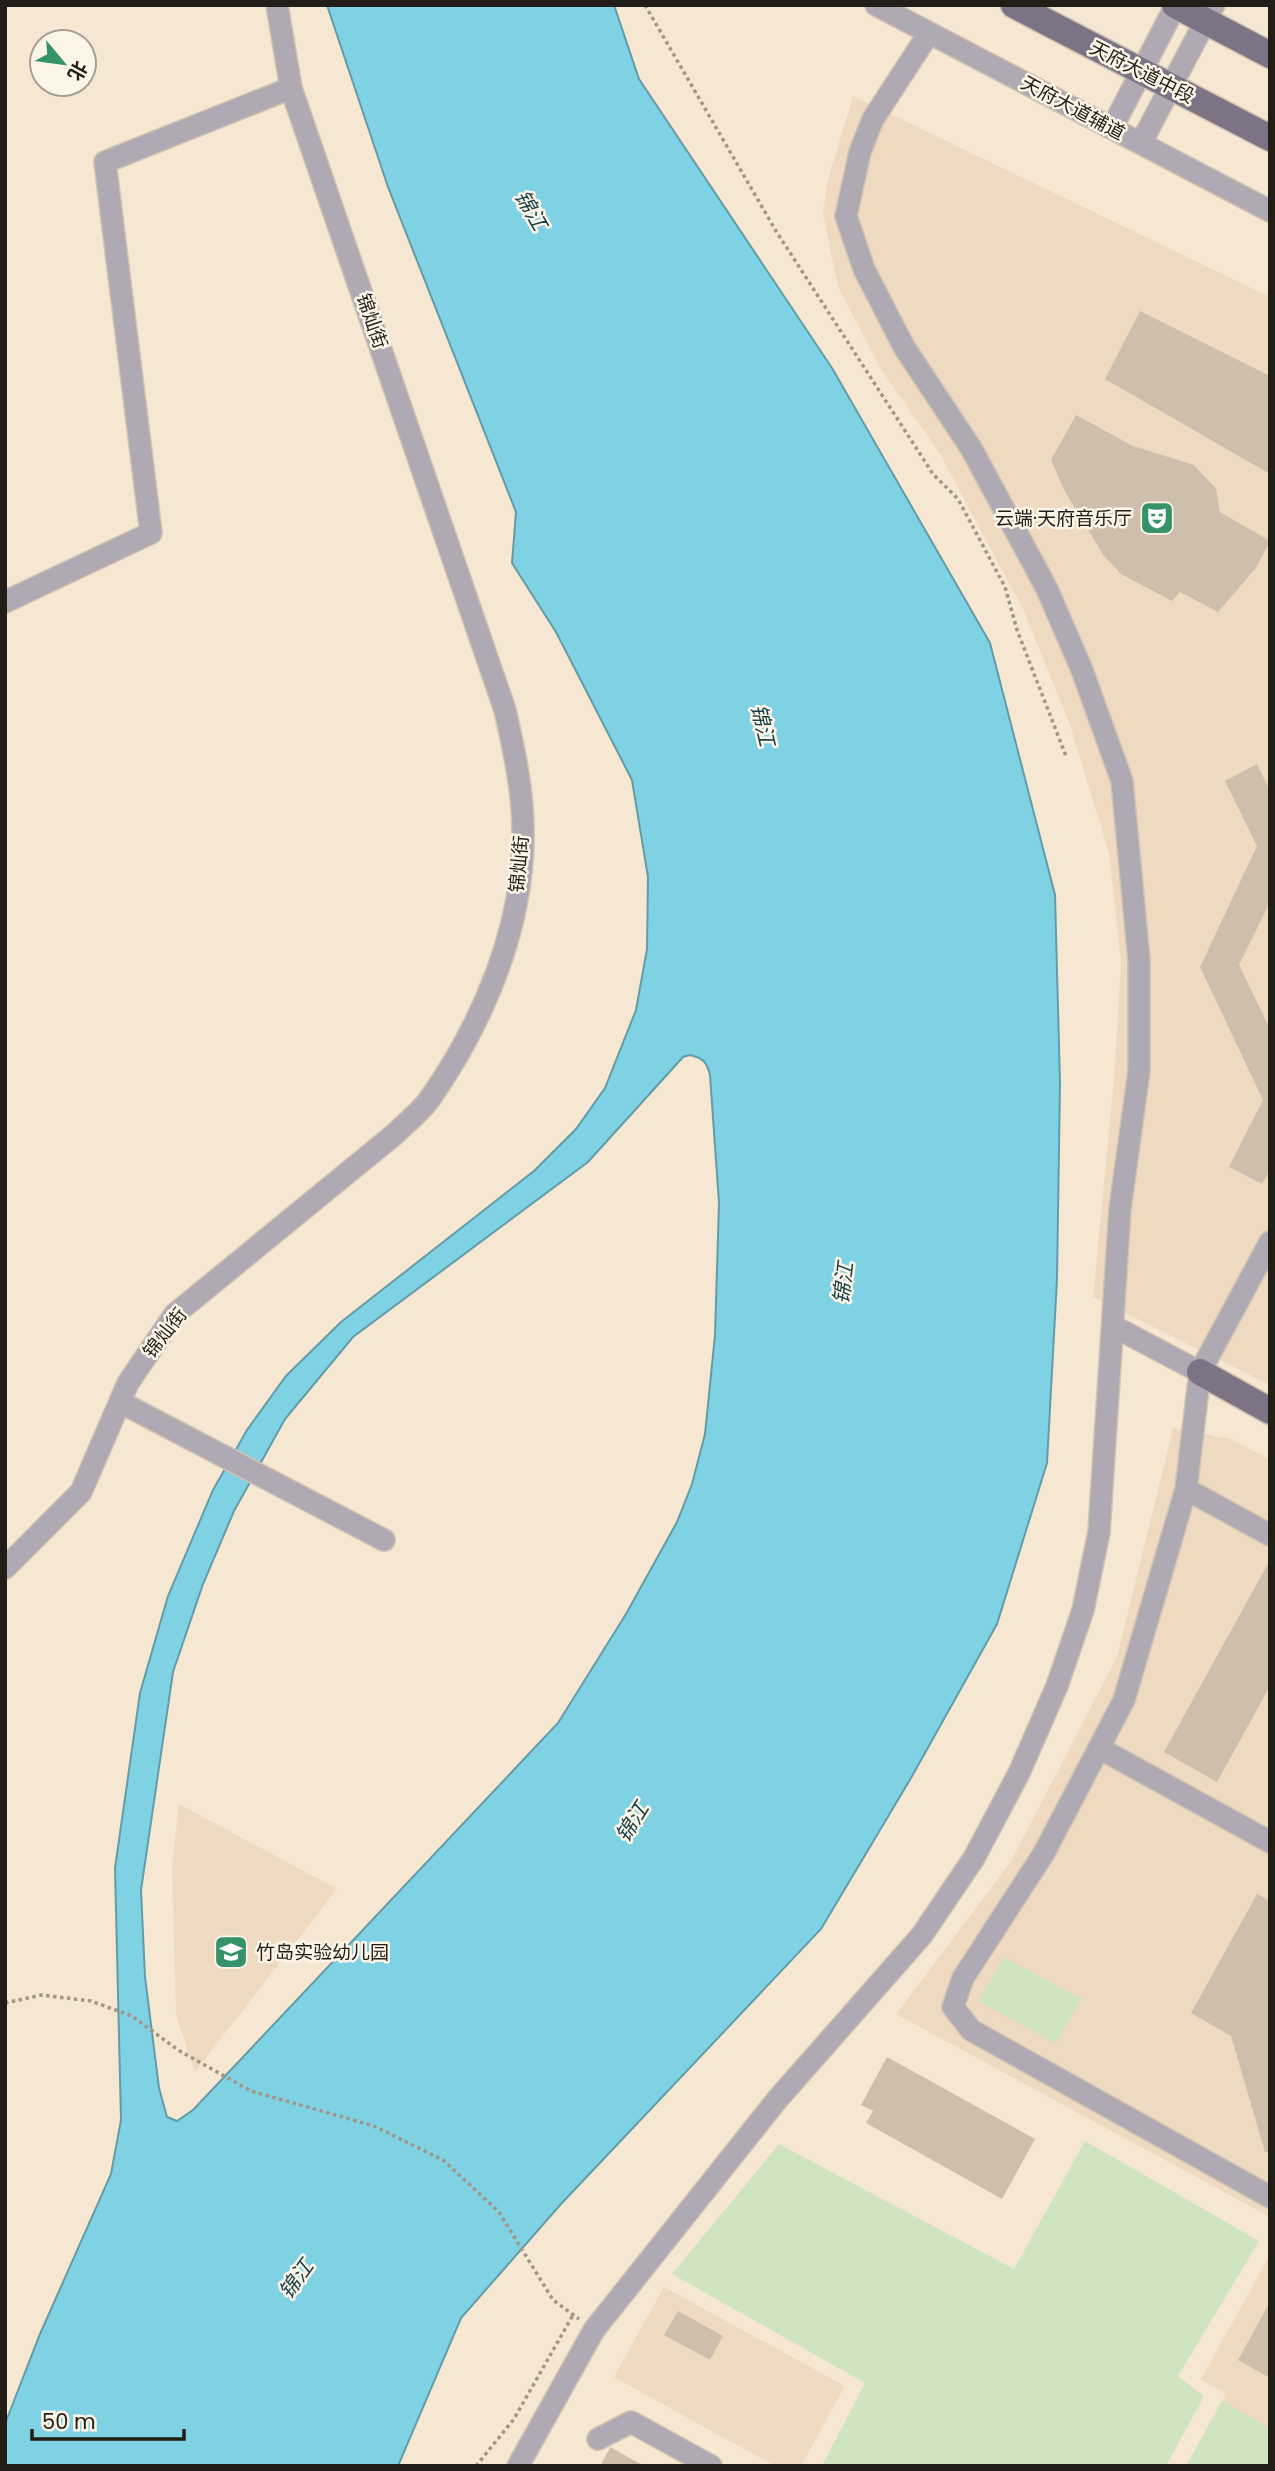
<svg xmlns="http://www.w3.org/2000/svg" width="1275" height="2471" font-family="Poppins,'Noto Sans SC',sans-serif">
<style>
.built{fill:#eddac1}
.green{fill:#d0e4c1}
.water{fill:#7fd2e3;stroke:#639ca6;stroke-width:2;fill-rule:evenodd}
.building{fill:#cdbfab}
.lines{fill:none;stroke-linecap:round;stroke-linejoin:round}
.minor-casing{stroke:#d0c3b1;stroke-width:24}
.major-casing{stroke:#d0c3b1;stroke-width:29}
.path{stroke:#a19687;stroke-width:3.5;stroke-dasharray:3.5 3.5;stroke-linecap:butt}
.minor{stroke:#aea9b3;stroke-width:21}
.major{stroke:#7c7484;stroke-width:26}
.labels{text-anchor:middle;dominant-baseline:central;stroke-width:5;stroke-linejoin:round;paint-order:stroke}
.street-label{font-size:19px;fill:#221d16;stroke:#fef5e9}
.poi-label{font-size:19px;fill:#221d16;stroke:#fef5e9;text-anchor:end}
.water-label{font-size:21px;font-style:italic;fill:#163e45;stroke:#fef5e9}
</style>
<rect width="100%" height="100%" fill="#f6e7d3"/>
<path class="built" d="M853,96L1270,297V1385L1093,1297L1114,1080L1121,962L1109,853L1070,725L1023,609L940,454L881,369L838,287L823,213L828,180Z
M1173,1428L1231,1439L1270,1460V2217L896,2014L1010,1863L1117,1657Z
M179,1804L337,1889L195,2072L176,2015L172,1867Z
M1270,2255V2466H1186L1226,2394L1201,2379Z
M664,2287L845,2386L801,2466H775L614,2377Z"/>
<path class="green" d="M1004,1957L1081,1999L1056,2044L979,2001Z
M1085,2141L1259,2241L1178,2376L1204,2396L1166,2466H822L865,2383L672,2274L779,2144L1014,2269Z
M1222,2401L1270,2428V2466H1186Z"/>
<path class="water" d="M327,5H614L639,79L832,368L990,643L1055,895L1060,1083L1057,1279L1047,1463L997,1624L911,1778L821,1929L561,2204L461,2318L398,2466H5V2424L40,2334L111,2174L121,2120L115,1868L140,1693L168,1596L213,1490L247,1430L286,1376L341,1322L534,1171L576,1129L605,1088L636,1010L647,949L648,877L632,780L556,632L512,563L516,512L388,187ZM690,1055C703,1058 707,1062 710,1075L719,1203L715,1335L705,1434L692,1484L677,1522L626,1614L558,1723L193,2110L177,2121L167,2117L159,2088L145,1977L141,1890L173,1672L203,1584L234,1511L285,1419L353,1337L588,1162L683,1057Z"/>
<path class="building" d="M1140,311L1270,376V474L1105,379Z
M1076,415L1133,446L1194,465L1216,489L1220,512L1270,541L1256,568L1218,612L1180,592L1172,601L1121,574L1104,556L1064,490L1051,460Z
M1257,764L1270,791V902L1239,965L1270,1029V1170L1262,1184L1229,1167L1263,1100L1200,967L1257,846L1225,781Z
M1270,1560V1686L1217,1782L1164,1752Z
M1257,1894L1270,1901V2152H1265L1231,2036L1191,2013Z
M887,2057L1035,2139L1002,2199L866,2123L873,2111L861,2105Z
M1270,2302V2378L1238,2360Z
M678,2311L723,2336L710,2360L664,2335Z
M610,2448V2447L644,2466H600Z"/>
<g class="lines">
<g class="minor-casing">
<path id="minor" d="M876,5L1270,211
M1112,128L1176,5
M1141,143L1214,5
M5,602L151,533L105,162L291,88
M1270,1242L1200,1372L1186,1489L1124,1700L1044,1853L963,1978L953,2007L971,2030L1270,2197
M1113,1326L1200,1372
M120,1402L384,1540
M1186,1489L1270,1535
M5,1568L81,1492L128,1383L175,1314L395,1134C406,1123 420,1112 429,1100C483,1023 524,927 523,831C523,791 514,750 505,710L291,88L277,5
M1099,1748L1270,1842
M598,2439L631,2422L711,2466
M518,2466L594,2330L776,2101L922,1935L974,1858L1019,1773L1057,1686L1083,1610L1099,1532L1120,1209L1139,1071V960L1122,781L1082,670L1047,589L971,448L904,347L864,269L846,216L860,152L873,119L929,33"/>
</g>
<g class="major-casing">
<path id="major" d="M1014,5L1270,138
M1175,5L1270,55
M1200,1372L1270,1411"/>
</g>
<path class="path" d="M645,5L776,231L933,474L958,499L1005,587L1017,630L1066,756
M5,2003L41,1995L91,2001L132,2016L178,2050L251,2091L374,2126L443,2160L499,2212L553,2300L579,2319
M476,2466L514,2419L573,2315"/>
<use href="#minor" class="minor"/>
<use href="#major" class="major"/>
</g>
<defs>
<g id="theatre-square" transform="scale(1.75)"><rect x="-9" y="-9" width="18" height="18" rx="4" fill="#369269" stroke="#fef5e9"/><path d="M-5-5.5Q0-4 5-5.5V0Q5 5 0 6Q-5 5-5 0ZM-3.3-2.5H-1v1.5H-3.3ZM1-2.5H3.3v1.5H1ZM-2.8 1Q0 5.5 2.8 1Z" fill="#fff"/></g>
<g id="school-square" transform="scale(1.75)"><rect x="-9" y="-9" width="18" height="18" rx="4" fill="#369269" stroke="#fef5e9"/><path d="M0-5L7-2L0 1L-7-2ZM-4 1L0 2.5L4 1V4Q0 6-4 4Z" fill="#fff"/></g>
</defs>
<g fill-rule="evenodd">
<use href="#theatre-square" x="1157" y="518"/>
<use href="#school-square" x="231" y="1952"/>
</g>
<g class="labels">
<g class="street-label">
<text transform="translate(1142 72) rotate(27)">天府大道中段</text>
<text transform="translate(1073 108) rotate(28)">天府大道辅道</text>
<text transform="translate(372 321) rotate(71)">锦灿街</text>
<text transform="translate(519 864) rotate(-85)">锦灿街</text>
<text transform="translate(165 1333) rotate(-52)">锦灿街</text>
</g>
<g class="poi-label">
<text x="1132" y="518">云端·天府音乐厅</text>
<text x="256" y="1952" text-anchor="start">竹岛实验幼儿园</text>
</g>
<g class="water-label">
<text transform="translate(531 210) rotate(60)">锦江</text>
<text transform="translate(763 725) rotate(77)">锦江</text>
<text transform="translate(843 1283) rotate(-83)">锦江</text>
<text transform="translate(632 1822) rotate(-58)">锦江</text>
<text transform="translate(296 2279) rotate(-54)">锦江</text>
</g>
</g>
<rect width="1275" height="2471" fill="none" stroke="#221d16" stroke-width="14"/>
<g transform="translate(63 63) rotate(119)"><circle r="33" fill="#fef5e9" stroke="#a69f95" stroke-width="2"/>
<path d="M0-5L12 26L0 18L-12 26Z" fill="#369269"/>
<text y="-10" font-size="19" font-weight="bold" text-anchor="middle" fill="#221d16">北</text>
</g>
<path d="M32 2429v10h152v-10" fill="none" stroke="#221d16" stroke-width="3.5"/>
<text x="42" y="2429" font-size="21" fill="#221d16" stroke="#fef5e9" stroke-width="5" paint-order="stroke">50 m</text>
</svg>
